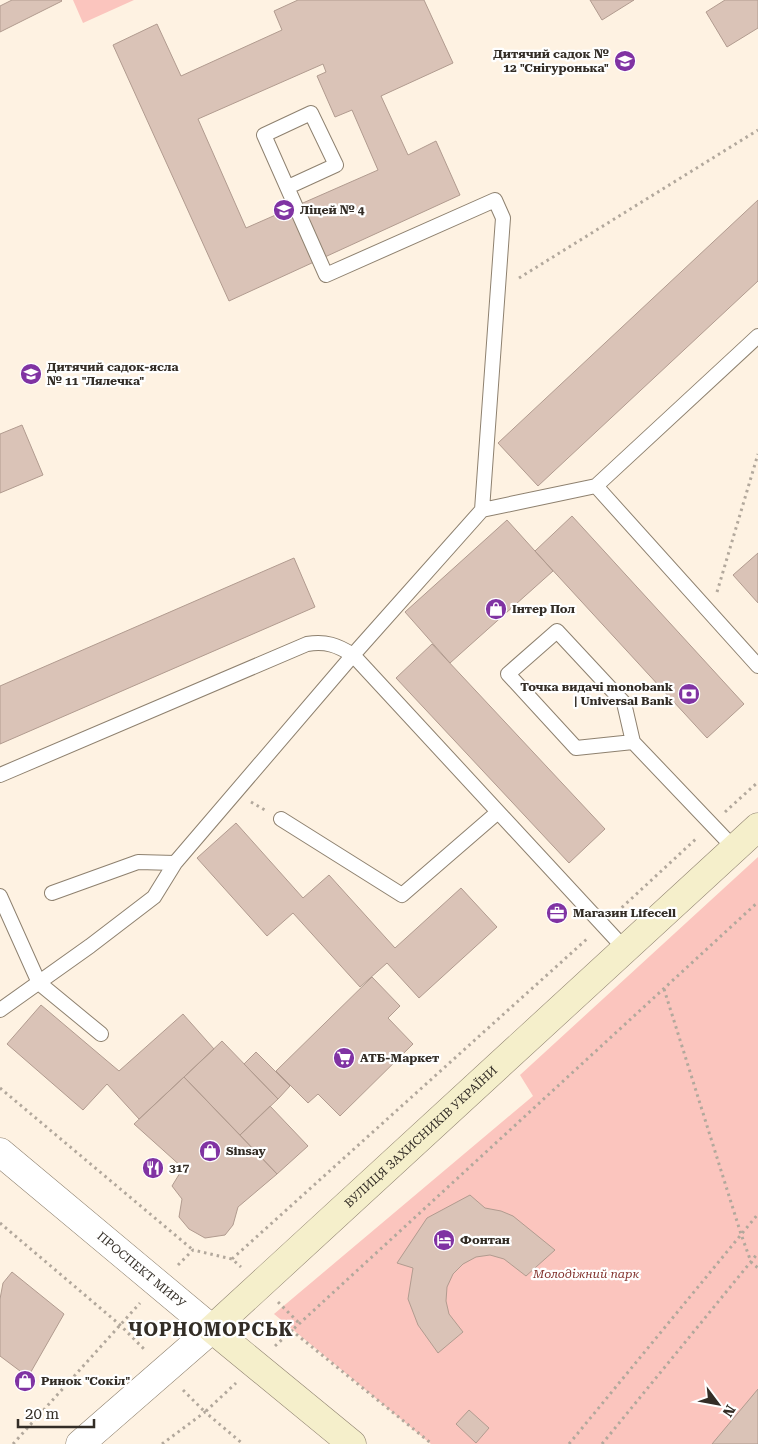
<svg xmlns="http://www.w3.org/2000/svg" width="758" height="1444" font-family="'Roboto Serif',serif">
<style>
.green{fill:#fbc5be}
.building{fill:#dac3b7;stroke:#b19b8f;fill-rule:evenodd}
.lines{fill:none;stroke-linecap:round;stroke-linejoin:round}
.service-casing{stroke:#8e816f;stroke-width:16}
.tertiary-casing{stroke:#8e816f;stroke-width:29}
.secondary-casing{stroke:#8e816f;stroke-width:29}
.path{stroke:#b2a89c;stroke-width:3;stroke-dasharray:2.5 4;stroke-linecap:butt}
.service{stroke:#fff;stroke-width:14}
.tertiary{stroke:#fff;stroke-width:28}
.secondary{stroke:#f5efcb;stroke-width:28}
.labels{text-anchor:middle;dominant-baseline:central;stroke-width:4.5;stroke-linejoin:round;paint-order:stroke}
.poi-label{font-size:12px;font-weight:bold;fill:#332d26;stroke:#fff;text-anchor:start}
.street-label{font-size:12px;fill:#332d26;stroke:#fff}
.park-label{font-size:12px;font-style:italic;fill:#82312c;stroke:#fff}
.district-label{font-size:18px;font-weight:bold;letter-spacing:1px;fill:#332d26;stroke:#fff}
</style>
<rect width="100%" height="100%" fill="#fef2e2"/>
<path class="green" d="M73,0H134L83,23Z
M758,857V1444H431L274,1314L533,1096L520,1075Z"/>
<path class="building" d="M12,0H61L62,1L0,32V6Z
M298,0H424L453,63L381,96L408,155L436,141L460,195L229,301L113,45L157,24L181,76L282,30L274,11ZM323,64L326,72L317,76L335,117L352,110L378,170L246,228L198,119Z
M590,0H634L602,20Z
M725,0H758V28L727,47L706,12Z
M758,200V281L538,486L498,443Z
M22,425L43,475L0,493V434Z
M572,516L744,704L707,738L535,551Z
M507,520L553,571L450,663L405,612Z
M758,553V603L733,575Z
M294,558L315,607L0,744V686Z
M432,644L605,829L569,863L396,678Z
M236,823L303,898L329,875L395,948L461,888L497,927L419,998L387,963L360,987L293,913L267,936L197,858Z
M372,977L400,1006L388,1018L413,1044L340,1116L318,1094L308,1103L276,1071Z
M41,1005L119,1071L183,1014L214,1049L139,1119L107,1084L83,1110L7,1044Z
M222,1041L278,1099L240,1135L184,1077Z
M256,1052L290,1086L278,1099L244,1064Z
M184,1077L277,1174L238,1207L233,1225L225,1235L205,1238L189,1229L179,1217L182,1199L172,1186L183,1168L134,1124Z
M270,1106L308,1146L277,1174L240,1135Z
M470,1195L485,1208L501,1211L513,1216L555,1250L526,1276L504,1259L490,1255L476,1257L463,1264L453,1274L447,1287L446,1301L449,1314L463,1332L438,1353L418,1325L408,1299L413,1268L397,1263L427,1218Z
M12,1272L64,1314L28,1377L0,1356V1299L3,1283Z
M758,1389V1444H712Z
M469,1410L489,1428L476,1443L456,1424Z"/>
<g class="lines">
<g class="service-casing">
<path id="service" d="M288,187L336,165L311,113L264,135L326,275L495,200L503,218L482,510
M596,486L758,666
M633,742L576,748L508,674L557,631L624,703L633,742L735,849
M0,775L307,644C326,641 337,645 353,655L625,949
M281,819L402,895L498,812
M52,893L138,862L175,863
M0,896L39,983L101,1034
M0,1010L90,946L154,897L175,863L353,655L482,510L596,486L758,336"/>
</g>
<g class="tertiary-casing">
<g id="tertiary">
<path id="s1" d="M0,1152L212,1329L80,1444"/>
</g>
</g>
<g class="secondary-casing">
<g id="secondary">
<path id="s2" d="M352,1444L212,1329L758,827"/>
</g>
</g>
<path class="path" d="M519,278L758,130
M717,592L758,454
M251,802L265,810
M725,812L758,782
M617,912L698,837
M664,989L741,1234L751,1262L758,1268
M0,1088L193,1250
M0,1223L119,1324L146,1351
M232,1259L588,938
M178,1265L193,1250L232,1259L241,1267
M278,1302L299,1323
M291,1330L432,1444
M275,1346L758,902
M183,1390L205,1412L236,1383
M13,1444L140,1303
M162,1444L205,1412L243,1444
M569,1444L758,1214
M602,1444L758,1253"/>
<use href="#service" class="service"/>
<use href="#tertiary" class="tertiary"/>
<use href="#secondary" class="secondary"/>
</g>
<defs>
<g id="school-disc" transform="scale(1.125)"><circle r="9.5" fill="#8033a3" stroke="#fff"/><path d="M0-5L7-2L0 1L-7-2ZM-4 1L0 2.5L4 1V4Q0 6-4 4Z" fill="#fff"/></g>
<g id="shop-disc" transform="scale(1.125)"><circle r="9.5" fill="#8033a3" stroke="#fff"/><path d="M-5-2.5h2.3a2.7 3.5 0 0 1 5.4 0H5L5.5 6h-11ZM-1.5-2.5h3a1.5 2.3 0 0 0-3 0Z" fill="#fff"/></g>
<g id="bank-disc" transform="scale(1.125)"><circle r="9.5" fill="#8033a3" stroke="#fff"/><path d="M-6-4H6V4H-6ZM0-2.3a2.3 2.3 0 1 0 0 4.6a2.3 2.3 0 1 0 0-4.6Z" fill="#fff"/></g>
<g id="office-disc" transform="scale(1.125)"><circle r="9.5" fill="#8033a3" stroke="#fff"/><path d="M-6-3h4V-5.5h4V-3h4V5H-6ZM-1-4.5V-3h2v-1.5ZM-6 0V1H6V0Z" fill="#fff"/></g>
<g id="supermarket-disc" transform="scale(1.125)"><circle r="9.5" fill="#8033a3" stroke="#fff"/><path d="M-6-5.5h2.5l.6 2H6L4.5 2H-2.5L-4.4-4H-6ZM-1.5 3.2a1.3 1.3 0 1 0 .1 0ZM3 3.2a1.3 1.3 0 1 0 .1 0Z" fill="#fff"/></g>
<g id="restaurant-disc" transform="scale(1.125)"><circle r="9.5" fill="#8033a3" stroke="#fff"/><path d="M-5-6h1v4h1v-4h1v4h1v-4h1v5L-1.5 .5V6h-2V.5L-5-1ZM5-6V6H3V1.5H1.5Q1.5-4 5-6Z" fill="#fff"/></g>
<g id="hotel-disc" transform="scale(1.125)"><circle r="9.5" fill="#8033a3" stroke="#fff"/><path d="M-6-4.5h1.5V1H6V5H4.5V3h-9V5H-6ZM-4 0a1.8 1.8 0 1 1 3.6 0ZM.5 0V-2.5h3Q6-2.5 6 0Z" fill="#fff"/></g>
</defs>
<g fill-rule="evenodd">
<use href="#school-disc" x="625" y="61"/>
<use href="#school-disc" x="284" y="210"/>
<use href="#school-disc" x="31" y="374"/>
<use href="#shop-disc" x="496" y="609"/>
<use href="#bank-disc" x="689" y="694"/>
<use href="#office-disc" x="557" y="913"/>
<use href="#supermarket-disc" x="344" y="1058"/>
<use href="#shop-disc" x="210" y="1151"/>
<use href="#restaurant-disc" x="153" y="1168"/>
<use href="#hotel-disc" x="444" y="1240"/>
<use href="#shop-disc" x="25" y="1381"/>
</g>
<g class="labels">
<g class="poi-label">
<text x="609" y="54" text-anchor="end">Дитячий садок №<tspan x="609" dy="14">12 "Снігуронька"</tspan></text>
<text x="300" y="210">Ліцей № 4</text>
<text x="47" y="367">Дитячий садок-ясла<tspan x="47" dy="14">№ 11 "Лялечка"</tspan></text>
<text x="512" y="609">Інтер Пол</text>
<text x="673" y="687" text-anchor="end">Точка видачі monobank<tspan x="673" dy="14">| Universal Bank</tspan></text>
<text x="573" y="913">Магазин Lifecell</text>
<text x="360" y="1058">АТБ-Маркет</text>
<text x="226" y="1151">Sinsay</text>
<text x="169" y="1168">317</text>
<text x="460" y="1240">Фонтан</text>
<text x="41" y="1381">Ринок "Сокіл"</text>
</g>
<g class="street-label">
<text stroke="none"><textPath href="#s2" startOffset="465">ВУЛИЦЯ ЗАХИСНИКІВ УКРАЇНИ</textPath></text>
<text stroke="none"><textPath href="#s1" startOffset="184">ПРОСПЕКТ МИРУ</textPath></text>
</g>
<g class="park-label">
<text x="586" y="1274">Молодіжний парк</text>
</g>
<g class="district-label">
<text x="211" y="1329">ЧОРНОМОРСЬК</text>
</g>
</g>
<g transform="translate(718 1404) rotate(122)" stroke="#ffffff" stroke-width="4" paint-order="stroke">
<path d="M0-4L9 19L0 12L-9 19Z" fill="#332d26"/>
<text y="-8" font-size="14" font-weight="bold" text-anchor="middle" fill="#332d26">N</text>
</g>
<path d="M18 1419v8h76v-8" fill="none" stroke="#332d26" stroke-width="2.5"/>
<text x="25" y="1419" font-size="15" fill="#332d26" stroke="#ffffff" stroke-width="4" paint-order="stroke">20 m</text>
</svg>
